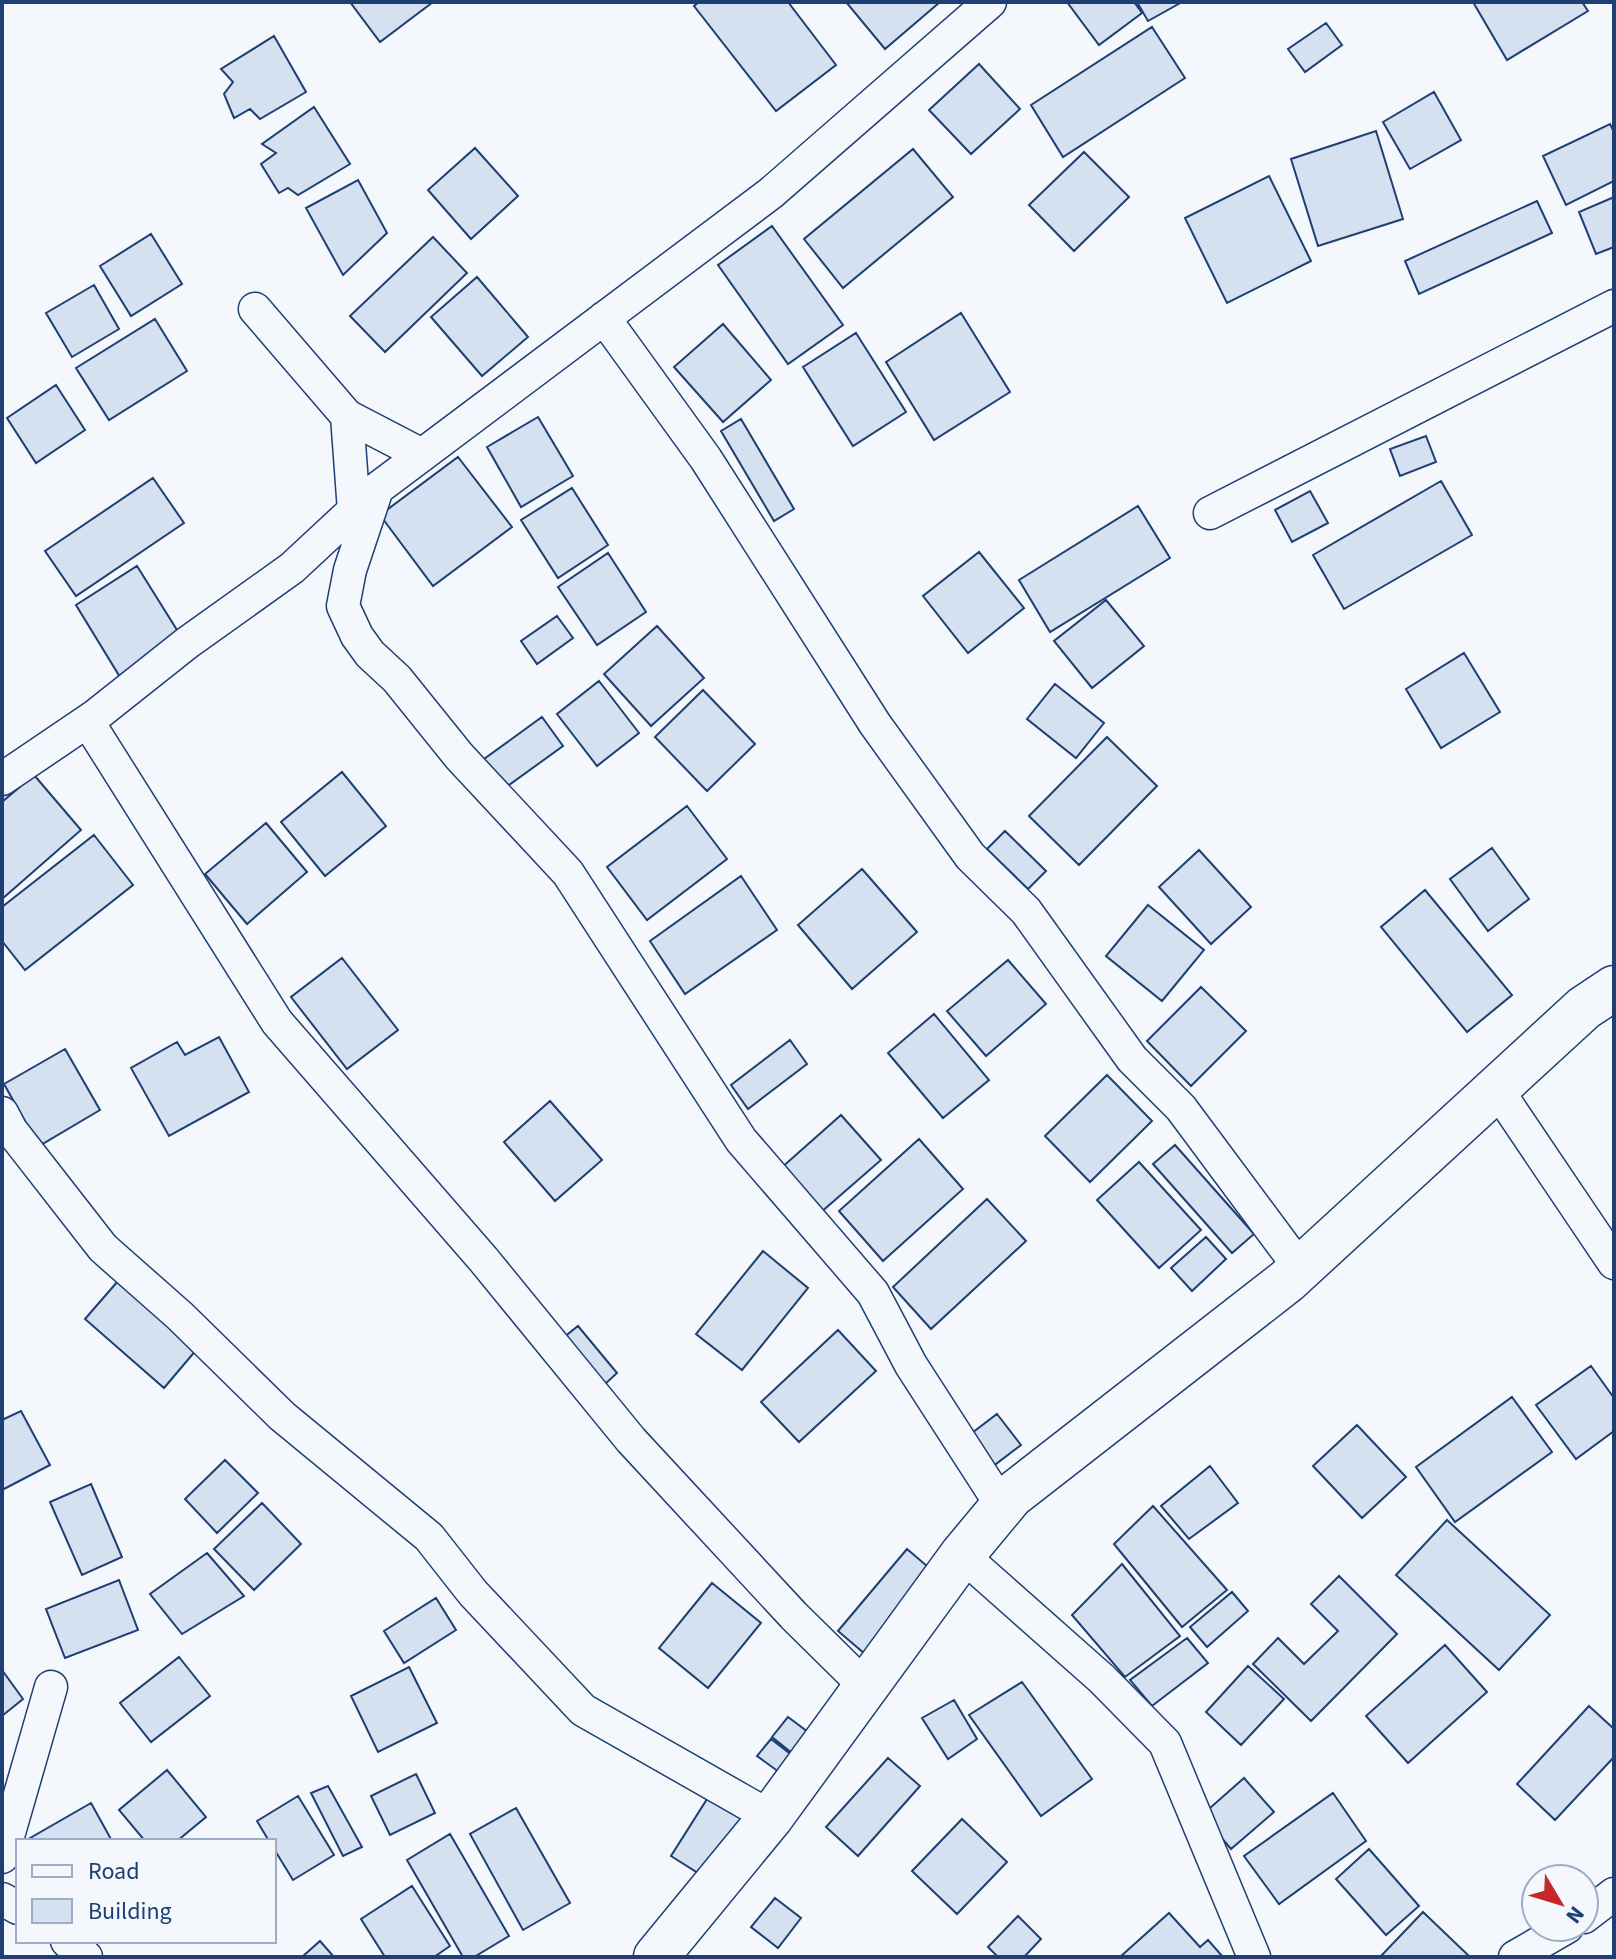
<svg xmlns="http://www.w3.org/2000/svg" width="1616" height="1959" font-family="'Source Sans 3',sans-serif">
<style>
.building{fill:#d5e0f0;stroke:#1d3f73;stroke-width:2}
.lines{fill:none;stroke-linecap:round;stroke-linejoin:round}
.street-casing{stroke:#1d3f73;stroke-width:35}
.secondary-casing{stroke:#1d3f73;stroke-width:47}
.street{stroke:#f4f7fb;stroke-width:32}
.secondary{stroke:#f4f7fb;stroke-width:44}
</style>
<rect width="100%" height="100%" fill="#f4f7fb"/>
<path class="building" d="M350,2H433L380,42Z
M699,2H788L836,65L776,111L694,6Z
M846,2H940L885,49Z
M1067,2H1134L1142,13L1099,45Z
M1137,2H1182L1148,21Z
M1473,2H1582L1588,11L1507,60Z
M1326,23L1342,45L1305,72L1288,49Z
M1152,27L1185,78L1063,157L1031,105Z
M274,36L306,92L260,119L250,109L234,118L224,94L233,82L221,69Z
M979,64L1020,109L971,154L929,110Z
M1434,92L1461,140L1410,169L1383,122Z
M314,107L350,164L298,195L288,188L279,193L261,164L276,153L262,144Z
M1610,124L1614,132V181L1566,205L1543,156Z
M1376,131L1403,219L1318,246L1291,159Z
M475,148L518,196L471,239L428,190Z
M913,149L953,197L843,288L804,239Z
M1084,152L1129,197L1074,251L1029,205Z
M1269,176L1311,261L1227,303L1185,218Z
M358,180L387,233L343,275L306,208Z
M1614,197V247L1596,254L1579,212Z
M1537,201L1552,233L1419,294L1405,261Z
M772,226L843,325L788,364L718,265Z
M151,234L182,284L131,316L100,266Z
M433,237L467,273L385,352L350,316Z
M477,277L528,337L482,376L431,317Z
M94,285L119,329L72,357L46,313Z
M961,313L1010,392L934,440L886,362Z
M155,319L187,371L109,420L76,368Z
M723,324L771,380L723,422L674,367Z
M856,333L906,412L853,446L803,367Z
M56,385L85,430L36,463L7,418Z
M538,417L573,476L521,507L487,447Z
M741,419L794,509L774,521L721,431Z
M1426,436L1436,462L1400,476L1390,449Z
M458,457L512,527L433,586L380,515Z
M153,478L184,523L76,596L45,551Z
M1441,481L1472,535L1344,609L1313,555Z
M572,488L608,545L558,578L521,520Z
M1310,491L1328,523L1292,542L1275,510Z
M1138,506L1170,558L1050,632L1019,580Z
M979,552L1024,608L968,653L923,596Z
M608,553L646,612L597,645L558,587Z
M137,566L182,638L120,677L76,605Z
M1106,600L1144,646L1092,688L1054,641Z
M557,616L573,638L537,664L521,641Z
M657,626L704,678L651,726L604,674Z
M1464,653L1500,712L1441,748L1406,689Z
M599,681L639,733L597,766L557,714Z
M1055,684L1104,723L1076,758L1027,719Z
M703,690L755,744L707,791L655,737Z
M542,717L563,746L505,788L484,759Z
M1107,737L1157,786L1079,865L1029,816Z
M342,772L386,826L325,876L281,822Z
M34,775L81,830L2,899V802Z
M687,806L727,859L647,920L607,867Z
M266,823L307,872L247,924L205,874Z
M1005,831L1046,871L1028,889L987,849Z
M94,835L133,885L25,970L2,941V907Z
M1492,848L1529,899L1488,931L1450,879Z
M1199,850L1251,907L1211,944L1159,887Z
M862,869L917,932L852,989L798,925Z
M741,876L777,930L685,994L650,941Z
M1425,890L1512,995L1467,1032L1381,927Z
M1148,905L1204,950L1162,1001L1106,956Z
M342,958L398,1030L347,1069L291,997Z
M1008,960L1046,1004L986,1056L947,1011Z
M1201,987L1246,1031L1191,1086L1147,1041Z
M934,1014L989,1080L943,1118L888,1053Z
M219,1037L249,1092L169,1136L131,1068L177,1042L185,1055Z
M790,1040L807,1064L748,1109L731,1085Z
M65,1049L100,1110L39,1146L4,1084Z
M1107,1075L1152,1121L1090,1182L1045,1136Z
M550,1101L602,1160L555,1201L504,1142Z
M841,1115L881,1160L820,1213L780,1169Z
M919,1139L963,1189L883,1261L839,1211Z
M1175,1145L1254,1234L1232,1253L1153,1164Z
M1139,1162L1201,1230L1159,1268L1097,1200Z
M987,1199L1026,1241L931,1329L893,1287Z
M1206,1237L1226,1259L1192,1291L1171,1268Z
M763,1251L808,1288L742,1370L696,1334Z
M118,1281L197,1349L164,1388L85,1319Z
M578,1326L617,1373L603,1386L563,1338Z
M838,1330L876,1371L799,1442L761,1402Z
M1591,1366L1614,1398V1431L1576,1459L1536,1405Z
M1512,1397L1552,1452L1455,1522L1416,1467Z
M21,1411L50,1465L2,1490V1420Z
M997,1414L1021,1445L992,1467L968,1436Z
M1357,1425L1406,1477L1362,1518L1313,1466Z
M225,1460L258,1493L217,1533L185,1499Z
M1210,1466L1238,1503L1189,1539L1161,1506Z
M91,1484L122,1557L82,1575L50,1502Z
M262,1503L301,1544L254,1590L214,1549Z
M1153,1506L1227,1590L1182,1627L1114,1544Z
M1447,1520L1550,1615L1499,1670L1396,1575Z
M907,1549L934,1572L865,1654L838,1631Z
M207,1553L244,1596L182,1634L150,1594Z
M1122,1564L1180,1636L1125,1677L1072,1615Z
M1339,1576L1397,1634L1311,1721L1253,1664L1278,1638L1304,1664L1338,1631L1311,1604Z
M119,1580L138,1630L65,1658L46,1609Z
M712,1583L761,1623L708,1688L659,1648Z
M1232,1592L1248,1611L1207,1647L1190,1627Z
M436,1598L456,1630L404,1663L384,1631Z
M1187,1638L1208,1663L1152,1706L1130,1680Z
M1445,1645L1487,1692L1408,1763L1366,1716Z
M179,1657L210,1696L151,1742L120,1703Z
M1248,1666L1284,1699L1241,1745L1206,1712Z
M409,1667L437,1723L378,1752L351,1696Z
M2,1670L23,1699L2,1716Z
M1022,1682L1092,1779L1041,1816L969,1715Z
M954,1700L977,1739L948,1759L922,1718Z
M1589,1706L1614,1729V1757L1555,1820L1517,1784Z
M788,1717L808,1732L792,1753L772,1737Z
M771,1739L793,1756L779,1772L757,1756Z
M888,1758L920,1786L858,1856L826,1827Z
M167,1770L206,1817L177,1841H145L119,1810Z
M416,1774L435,1813L390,1835L371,1796Z
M1244,1778L1274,1812L1231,1849L1202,1815Z
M328,1786L362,1847L343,1856L311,1793Z
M1333,1793L1366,1841L1279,1904L1244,1856Z
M298,1796L334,1855L293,1880L274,1849V1841H269L257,1821Z
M709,1796L744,1818L706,1878L671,1856Z
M91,1803L112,1841H25Z
M516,1808L570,1903L523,1930L470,1834Z
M962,1819L1007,1862L957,1914L912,1871Z
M450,1834L509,1936L474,1957H463L407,1860Z
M1369,1849L1419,1906L1386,1935L1336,1879Z
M412,1886L450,1946L434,1957H385L361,1919Z
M775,1898L801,1918L778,1948L751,1927Z
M1423,1912L1470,1957H1380Z
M1169,1913L1200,1947L1208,1940L1223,1957H1120Z
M1018,1916L1041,1939L1024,1957H998L988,1947Z
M320,1941L334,1957H302Z"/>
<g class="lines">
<g class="street-casing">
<path id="street" d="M255,309L347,416L422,455
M604,318L706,459L875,724L970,856L1026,911L1132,1059L1181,1108L1300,1268
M347,416L354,511
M375,495L350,570L343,606L357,636L370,654L397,679L459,756L568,873L741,1140L873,1293L911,1365L1002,1506
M1210,513L1614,306
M88,722L277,1022L483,1259L631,1440L794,1616L867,1688
M2,779L95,716L187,643L292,568L378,488L771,193L990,2
M1496,1088L1614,1263
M2,1113L11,1130L103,1248L180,1316L282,1416L429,1537L473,1593L583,1710L771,1817
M962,1555L1102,1679L1165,1743L1254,1957
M2,1857L51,1687
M2,1899L18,1908
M1584,1917L1614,1894
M67,1941L86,1957
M1515,1957L1567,1927"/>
</g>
<g class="secondary-casing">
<path id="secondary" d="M656,1957L771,1817L962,1555L1011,1496L1287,1281L1584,1008L1614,988"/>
</g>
<use href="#street" class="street"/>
<use href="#secondary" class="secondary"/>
</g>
<rect width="1616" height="1959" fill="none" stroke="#1d3f73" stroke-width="8"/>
<rect x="16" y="1839" width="260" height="104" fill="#f4f7fb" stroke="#9eadc5" stroke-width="2"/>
<rect x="32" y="1865" width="40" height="12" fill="#f4f7fb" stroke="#9eadc5" stroke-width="2"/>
<text x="88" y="1879" font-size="24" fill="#1d3f73">Road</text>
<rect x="32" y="1899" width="40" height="24" fill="#d5e0f0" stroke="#9eadc5" stroke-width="2"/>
<text x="88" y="1919" font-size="24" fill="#1d3f73">Building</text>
<g transform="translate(1560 1903) rotate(128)"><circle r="38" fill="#f4f7fb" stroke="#9eadc5" stroke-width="2"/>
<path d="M0-6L14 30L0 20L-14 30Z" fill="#c62828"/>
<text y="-12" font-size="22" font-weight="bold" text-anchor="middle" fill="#1d3f73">N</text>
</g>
</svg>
